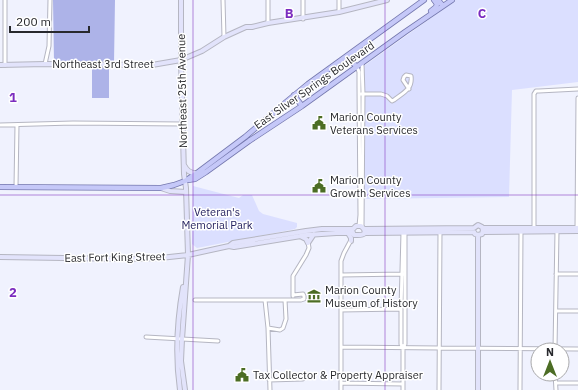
<svg xmlns="http://www.w3.org/2000/svg" width="578" height="390" font-family="'IBM Plex Sans',sans-serif">
<style>
.green{fill:#dbdfff}
.forest{fill:#adb3e8}
.lines{fill:none;stroke-linecap:round;stroke-linejoin:round}
.street-casing{stroke:#b5b6c2;stroke-width:5}
.secondary-casing{stroke:#b5b6c2;stroke-width:6}
.primary-casing{stroke:#7578ae;stroke-width:6}
.street{stroke:#fff;stroke-width:3}
.secondary{stroke:#e2e3fb;stroke-width:4}
.primary{stroke:#c5c8f8;stroke-width:4.5}
.grid{fill:none;stroke:#7b2cbf;stroke-width:1;stroke-opacity:0.55}
.labels{text-anchor:middle;dominant-baseline:central;stroke-width:3;stroke-linejoin:round;paint-order:stroke}
.street-label{font-size:11px;fill:#28292d;stroke:#fff}
.poi-label{font-size:11px;fill:#28292d;stroke:#fff;text-anchor:start}
.park-label{font-size:11px;fill:#25225f;stroke:#fff}
.grid-label{font-size:13px;text-anchor:middle;font-weight:bold;fill:#7b2cbf;stroke:#fff;stroke-width:3;stroke-linejoin:round;paint-order:stroke}
</style>
<rect width="100%" height="100%" fill="#f0f2fe"/>
<path class="green" d="M456,0H578V82L512,90L509,197L363,199L364,66Z
M193,186L239,198L243,195H252L259,211L263,214L297,223V227L295,229L197,248L192,244Z"/>
<path class="forest" d="M53,0H115L114,63L54,62Z
M92,66H109V98H92Z"/>
<g class="lines">
<g class="street-casing">
<path id="street" d="M5,0V65
M223,0L224,37
M268,0V23
M339,12V0
M303,19V0
M362,63L363,94L362,227
M45,64L49,46L50,0
M357,67L359,72V86L360,215L359,226
M361,94H381L387,96L392,101L394,100C403,93 413,89 411,76L406,75L404,77L403,80L409,89
M0,125L73,123L183,124
M16,187L17,125
M534,229V94L536,91H539L578,89
M577,229L578,98
M403,232L401,309V344L403,348
M556,274H578
M341,275L404,274
M293,296V276L306,255L309,248L308,242
M195,300H301L304,299V296L303,294L293,295
M265,300L268,328L270,390
M341,310L401,309
M556,311H578
M268,328L280,330L283,328L286,319L285,300
M146,337L218,341
M341,347L440,348L578,349
M555,349L557,231
M555,374L556,390
M269,380L303,379
M341,383L403,384
M556,383H578
M341,390V261L344,253L351,240
M403,390V348L405,344V232
M439,390L440,232
M520,390L521,231"/>
</g>
<g class="secondary-casing">
<path id="secondary" d="M181,0V60L184,174L186,188L188,255L182,339L181,361L185,390
M0,65L45,64L152,65L181,60L202,51L224,37L246,27H252L268,23L339,12L387,0
M184,165C187,171 191,174 197,173
M161,188L170,191L186,192
M483,228H578
M364,229L474,228L478,225L482,227L483,230L482,234L478,235L475,234L474,232L365,233
M483,232L578,231
M348,233L351,238V241
M300,236L306,239L308,243L314,234
M229,246L234,247L307,235L336,233H353L354,235C358,235 362,236 365,233L364,229L361,226H356L352,230L353,233
M0,257L127,259L160,258L188,255L229,246L233,243L306,231L322,229H353
M180,390C175,355 177,321 183,287
M478,390V235"/>
</g>
<g class="primary-casing">
<path id="primary" d="M438,0L443,6
M431,11L436,7L437,4L434,0
M355,53L351,55V61L357,67
M294,95L302,106
M188,180L195,179L206,172L249,141L302,106L405,32L452,0
M0,187L161,188L174,185L185,181L197,173L245,137L285,103L308,84L424,0"/>
</g>
<use href="#street" class="street"/>
<use href="#secondary" class="secondary"/>
<use href="#primary" class="primary"/>
</g>
<path class="grid" d="M193,0V390M385,0V390M0,195H578"/>
<defs>
<g id="civic-bare" transform="scale(1.08)"><path d="M-.6-6.5H3V-4.5H.6V-3L4-1V1h2V6H-6V1h2V-1L-.6-3ZM-1.2 2.5V6h2.4V2.5Z" fill="#4c6d24" stroke="#fff" stroke-width="2.5" paint-order="stroke"/></g>
<g id="museum-bare" transform="scale(1.08)"><path d="M0-6L6-3V-2H-6V-3ZM-5-1h2V3h-2ZM-1-1h2V3h-2ZM3-1h2V3H3ZM-6 4H6V6H-6Z" fill="#4c6d24" stroke="#fff" stroke-width="2.5" paint-order="stroke"/></g>
</defs>
<g fill-rule="evenodd">
<use href="#civic-bare" x="319" y="123"/>
<use href="#civic-bare" x="319" y="186"/>
<use href="#museum-bare" x="314" y="296"/>
<use href="#civic-bare" x="242" y="375"/>
</g>
<g class="labels">
<g class="street-label">
<text x="103" y="64">Northeast 3rd Street</text>
<text transform="translate(314 85) rotate(-35)">East Silver Springs Boulevard</text>
<text transform="translate(182 91) rotate(-91)">Northeast 25th Avenue</text>
<text transform="translate(115 257) rotate(-1)">East Fort King Street</text>
</g>
<g class="poi-label">
<text x="330" y="117">Marion County<tspan x="330" dy="13">Veterans Services</tspan></text>
<text x="330" y="180">Marion County<tspan x="330" dy="13">Growth Services</tspan></text>
<text x="325" y="290">Marion County<tspan x="325" dy="13">Museum of History</tspan></text>
<text x="253" y="375">Tax Collector &amp; Property Appraiser</text>
</g>
<g class="park-label">
<text x="217" y="212">Veteran's<tspan x="217" dy="13">Memorial Park</tspan></text>
</g>
</g>
<g class="grid-label">
<text x="289" y="18">B</text>
<text x="482" y="18">C</text>
<text x="13" y="102">1</text>
<text x="13" y="297">2</text>
</g>
<g transform="translate(550 362)"><circle r="19" fill="#ffffff" stroke="#a9a9ab"/>
<path d="M0-3L7 15L0 10L-7 15Z" fill="#4c6d24"/>
<text y="-6" font-size="11" font-weight="bold" text-anchor="middle" fill="#28292d">N</text>
</g>
<path d="M10 26v6h79v-6" fill="none" stroke="#28292d" stroke-width="2"/>
<text x="16" y="26" font-size="12" fill="#28292d" stroke="#ffffff" stroke-width="3" paint-order="stroke">200 m</text>
</svg>
